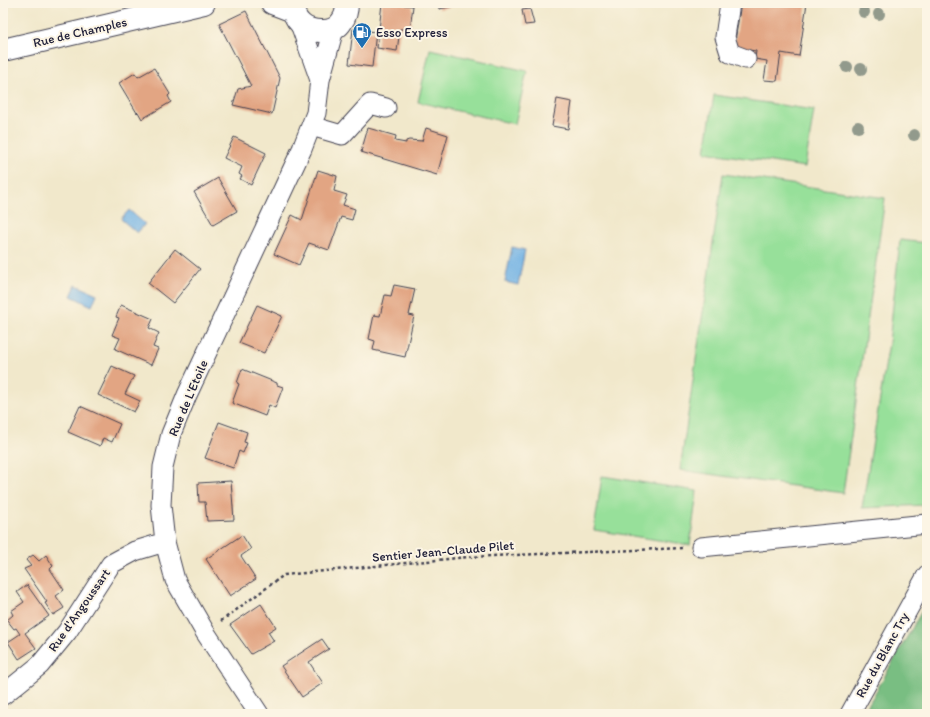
<svg xmlns="http://www.w3.org/2000/svg" width="930" height="717" font-family="Itim,sans-serif">
<style>
.green{fill:#97e09a;stroke:#5c816a}
.forest{fill:#79be82;stroke:#4e705e}
.water{fill:#6fb1e4;stroke:#486a90}
.building{fill:#e2a583}
.lines{fill:none;stroke-linecap:round;stroke-linejoin:round}
.minor-casing{stroke:#414051;stroke-width:21}
.major-casing{stroke:#414051;stroke-width:24}
.path{stroke:#414051;stroke-width:2.5;stroke-dasharray:3 3;stroke-linecap:butt}
.minor{stroke:#fff;stroke-width:19}
.major{stroke:#fff;stroke-width:22}
.tree{fill:#929a8c}
.labels{text-anchor:middle;dominant-baseline:central;stroke-width:4;stroke-linejoin:round;paint-order:stroke}
.street-label{font-size:13px;fill:#22223b;stroke:#fcf5e5}
.poi-label{font-size:13px;fill:#22223b;stroke:#fcf5e5;text-anchor:start}
</style>
<rect width="100%" height="100%" fill="#fcf5e5"/>
<filter id="ink" filterUnits="userSpaceOnUse"><feTurbulence type="fractalNoise" baseFrequency=".025" numOctaves="2"/><feDisplacementMap in="SourceGraphic" scale="8" xChannelSelector="R" yChannelSelector="G"/><feConvolveMatrix kernelMatrix="1 2 1 2 8 2 1 2 1" color-interpolation-filters="sRGB"/></filter>
<filter id="wash" filterUnits="userSpaceOnUse"><feTurbulence type="fractalNoise" baseFrequency=".012" numOctaves="4" result="noise"/><feDisplacementMap in="SourceGraphic" scale="16" xChannelSelector="R" yChannelSelector="G"/><feGaussianBlur stdDeviation="0.9" result="paint"/><feColorMatrix in="noise" values="0 0 0 0 0 0 0 0 0 0 0 0 0 0 0 0 0 1.4 0 .05"/><feComposite in="paint" operator="in"/></filter>
<g filter="url(#wash)">
<rect width="100%" height="100%" fill="#f1e8cb"/>
<path class="green" d="M430,49L527,71L515,124L418,102Z
M714,95L814,110L805,167L705,152Z
M723,174L885,198L843,493L680,470Z
M900,240L927,243V505L862,508L889,343Z
M602,476L697,491L690,545L594,530Z"/>
<path class="forest" d="M927,602V714H863Z"/>
<path class="water" d="M129,210L145,224L137,233L121,219Z
M512,247L525,250L518,285L505,282Z
M76,285L97,294L92,306L71,296Z"/>
<g id="blocks">
<path class="building" d="M382,3H404V5L413,6L410,29H400L397,51L377,48Z
M438,3H465V4L439,9Z
M741,3H807L799,56L781,53L777,81L764,80L767,61L755,59L756,51L734,48Z
M530,9L534,24L525,25L522,10Z
M246,11L280,78L272,114L233,105L238,89L251,86L219,24Z
M353,29L376,32L372,67L349,64Z
M154,68L170,94L168,96L171,102L142,119L138,112L137,113L119,83L135,73L138,77Z
M557,99L572,102L568,129L552,126Z
M368,128L396,136L395,141L406,143V141L409,140L422,141L426,128L448,135L437,175L361,152Z
M234,137L266,153L251,185L240,179L242,176L239,174L242,167L224,158Z
M318,170L337,176L334,191L347,195L343,205L355,209L352,220L341,217L329,250L309,243L299,265L274,254L292,215L302,220Z
M218,178L237,211L213,225L194,192Z
M175,249L200,269L173,303L148,283Z
M394,285L415,289L409,315L414,316L405,357L373,350L375,341L369,339L374,315L380,316L385,295L391,296Z
M121,305L153,319L149,328L159,333L153,347L158,349L151,365L115,349L120,338L112,335L119,318L116,317Z
M257,305L282,316L264,353L239,343Z
M112,366L134,376L125,394L140,401L134,412L98,395Z
M242,369L277,383V385L283,387L275,408L269,405L265,416L232,403L239,384L237,383Z
M80,406L120,424L112,442L103,438L100,446L68,432Z
M219,422L247,432L244,442L247,443L243,453L239,451L233,468L205,458Z
M231,481L234,520L207,521L205,502H199L198,483Z
M242,535L251,549L241,556L256,579L230,596L206,559Z
M33,555L39,561L46,555L53,566L50,569L64,590L56,596L64,608L53,615L45,603L47,602L24,569L31,566L26,560Z
M27,585L49,616L25,633L36,648L19,659L8,642L20,634L16,628L14,629L7,620L13,615L11,611L24,602L17,592Z
M261,604L276,627L268,632L274,641L251,654L230,625Z
M322,639L329,649L309,662L323,683L302,697L281,666Z"/>
</g>
</g>
<g filter="url(#ink)">
<use href="#blocks" fill-opacity="0" stroke="#414051" stroke-width="1"/>
<g class="lines">
<g class="minor-casing">
<path id="minor" d="M730,3L725,37L730,53L746,59
M300,24L320,80
M311,126L342,135L370,104L386,108
M701,547L927,524
M3,695L40,665L67,632L111,564L135,551L165,542
M259,714L205,632L175,580L165,542L161,505L163,467L171,434L187,395L302,149L316,113L320,80L334,29
M850,714L927,575"/>
</g>
<g class="major-casing">
<path id="major" d="M272,3L293,11
M292,3C293,21 305,32 323,31C331,31 338,28 342,21C346,16 347,9 347,3
M3,50L204,3"/>
</g>
<path class="path" d="M221,621L284,575L468,557L682,548"/>
<use href="#minor" class="minor"/>
<use href="#major" class="major"/>
</g>
<g class="tree">
<circle cx="864" cy="12" r="6"/>
<circle cx="879" cy="14" r="6"/>
<circle cx="847" cy="67" r="6"/>
<circle cx="861" cy="69" r="6"/>
<circle cx="858" cy="127" r="6"/>
<circle cx="914" cy="135" r="6"/>
</g>
</g>
<defs>
<g id="fuel-pin" transform="scale(1)"><path d="M0 17L-7.5 6A9.5 9.5 0 1 1 7.5 6Z" fill="#1f6fb2" stroke="#fcf5e5"/><path d="M-5.5-6h7V0h2V4h1.3V-2.5L3-4.5l.8-.8L6-3V5H2.5V1h-1V6h-7ZM-4.2-4.7v3.2H.2V-4.7Z" fill="#fff"/></g>
</defs>
<g fill-rule="evenodd">
<use href="#fuel-pin" x="362" y="32"/>
</g>
<g class="labels">
<g class="street-label">
<text transform="translate(80 32) rotate(-13)">Rue de Champles</text>
<text transform="translate(188 398) rotate(-67)">Rue de L'Etoile</text>
<text transform="translate(443 551) rotate(-5)">Sentier Jean-Claude Pilet</text>
<text transform="translate(79 610) rotate(-55)">Rue d'Angoussart</text>
<text transform="translate(882 655) rotate(-61)">Rue du Blanc Try</text>
</g>
<g class="poi-label">
<text x="376" y="32">Esso Express</text>
</g>
</g>
<rect width="930" height="717" fill="none" stroke="#fcf5e5" stroke-width="16"/>
</svg>
